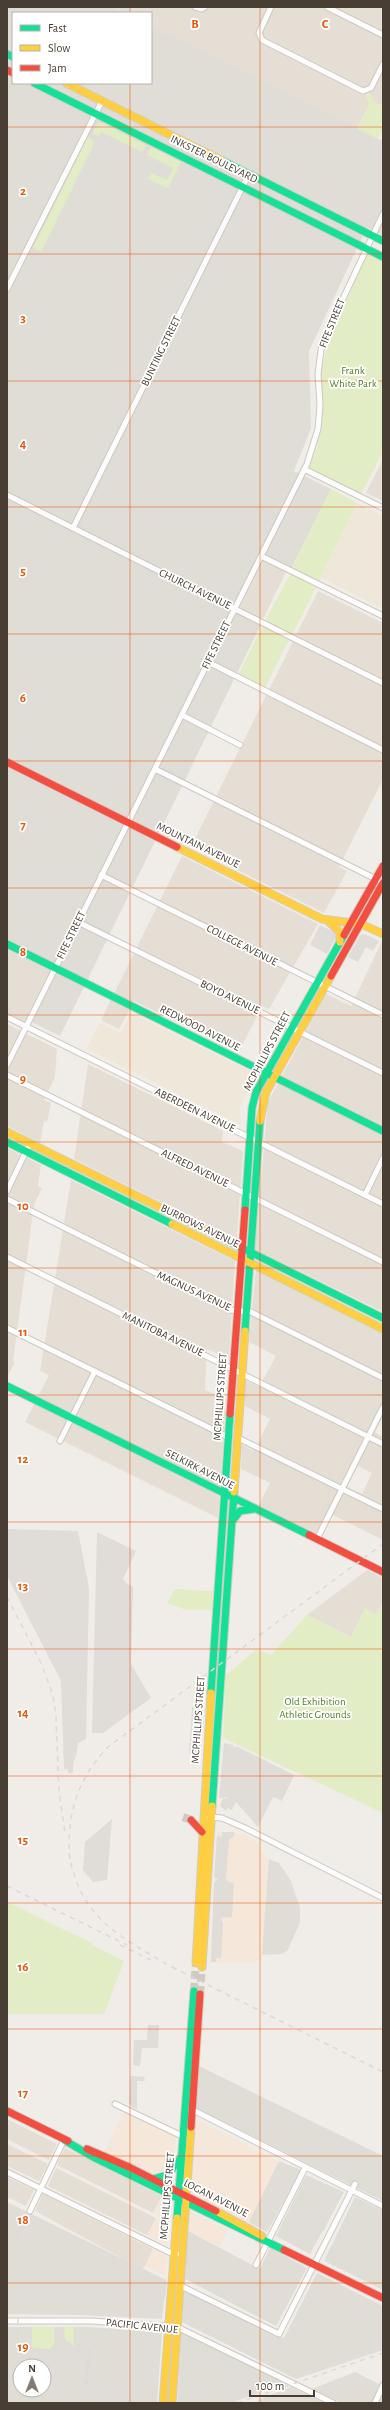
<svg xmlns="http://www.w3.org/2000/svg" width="390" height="2410" font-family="'Alegreya Sans',sans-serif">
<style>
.residential{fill:#e5ded5;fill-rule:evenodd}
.commercial{fill:#f5e7da}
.industrial{fill:#e0dcd6;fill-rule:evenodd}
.education{fill:#efe7d9}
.green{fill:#e2edc6}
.parking{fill:#e0dcd8}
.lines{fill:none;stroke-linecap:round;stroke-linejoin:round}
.primary-tunnel{stroke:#cecac4;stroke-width:8;stroke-dasharray:8 4;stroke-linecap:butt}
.street-casing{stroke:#ccc8c3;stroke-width:7}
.fast-casing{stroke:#d2ccc0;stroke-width:9}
.slow-casing{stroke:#d2ccc0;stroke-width:9}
.jam-casing{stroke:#d2ccc0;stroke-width:9}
.street{stroke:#fdfcfc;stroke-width:5}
.fast{stroke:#16e098;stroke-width:7}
.slow{stroke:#ffcf43;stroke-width:7}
.jam{stroke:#f24e42;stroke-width:7}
.rail{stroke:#d9d9d8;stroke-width:1.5;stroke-dasharray:5 5;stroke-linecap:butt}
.grid{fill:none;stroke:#e8590c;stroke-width:1;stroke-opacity:0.55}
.labels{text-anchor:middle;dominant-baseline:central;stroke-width:3.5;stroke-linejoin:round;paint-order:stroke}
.street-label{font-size:11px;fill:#483e34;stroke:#fff}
.park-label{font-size:11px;fill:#4f7f21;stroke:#fff}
.grid-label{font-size:13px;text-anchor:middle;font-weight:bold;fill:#e8590c;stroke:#fff;stroke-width:3.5;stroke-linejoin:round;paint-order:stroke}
</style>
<rect width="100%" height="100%" fill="#f0ede8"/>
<path class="residential" d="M113,7H383V106L374,102L369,105L357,129L151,26V13H125Z
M383,459V501L366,493Z
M260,557L287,570L262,621L235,608Z
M318,591L383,623V779L339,867L347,871L324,913L191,847Z
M182,856L318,924L269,1009L262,1006L239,1052L134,1001L119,1029L101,1020Z
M382,941H383V1312L255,1249L268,1102L326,994L351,1006Z
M7,946L53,968L25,1024L7,1015Z
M7,1024L57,1049L55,1077L44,1100L51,1103L47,1122L44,1121L40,1143L7,1126Z
M88,1064L223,1131L222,1142L243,1151L237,1237L235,1239L74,1159Z
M7,1148L41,1165L38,1186L42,1188L34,1205L13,1361L15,1362L7,1378Z
M71,1180L235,1261L229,1359L207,1349L205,1390L226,1399L218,1518L25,1422L49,1375L40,1371Z
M256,1270L383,1333V1417L375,1432L381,1436L383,1433V1540L327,1512L315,1534L259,1505L270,1483L241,1469L242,1445L254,1451L270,1419L245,1406V1380L259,1387L276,1356L249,1342ZM358,1466L372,1473L362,1494L347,1487Z
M367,1570L383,1578V1603L377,1614L365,1609L351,1637L307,1615Z
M7,2119L57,2144L49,2160L7,2139Z
M7,2144L48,2164L39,2181L7,2166Z
M65,2148L162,2196L153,2213L57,2165Z
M56,2168L156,2218L147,2235L48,2186Z
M7,2177L34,2190L26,2206L7,2197Z
M43,2194L153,2249L145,2266L142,2269L35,2211Z"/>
<path class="commercial" d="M217,1832L239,1833L254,1840L269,1859L262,1961L210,1963Z
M125,2111L176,2136L171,2170L153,2176L104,2152Z
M196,2120L279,2161L249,2222L203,2199L197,2193L192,2180Z
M162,2196L171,2201L170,2221L153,2213Z
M190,2211L228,2230L220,2247L188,2231Z
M156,2218L169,2225L167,2245L147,2235Z
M153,2249L167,2256L166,2276L145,2266Z"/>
<path class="industrial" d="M7,7H113L125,13H13V83H151V26L383,141V235L367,227L309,351L311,428L294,471L331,489L291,569L259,554L232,609L261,624L60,1036L30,1021L56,967L48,960L7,939Z
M269,1859L279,1863L291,1881L300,1908V1922L288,1950L282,1954L262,1955Z
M199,2066L383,2156V2201L196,2108Z
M279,2161L301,2170L267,2232L249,2222Z
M306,2175L344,2192L310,2254L276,2236Z
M355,2197L383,2210V2290L324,2261Z
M7,2202L166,2280L162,2319L79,2315L7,2314Z
M188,2231L260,2269L270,2248L307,2268L276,2326L185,2279Z
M317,2273L383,2306V2350L296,2379L182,2322L184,2289L274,2336L284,2338Z
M7,2327H87L162,2332L157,2403H7ZM20,2366H44V2390H20Z
M181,2333L285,2383L231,2403H177Z
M355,2372L383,2386V2403H342L312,2389Z
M291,2387L324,2403H258V2400Z"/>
<path class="education" d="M357,503L383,516V609L321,578Z
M131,1013L256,1074L240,1107L241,1125L86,1049L99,1023L121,1033Z"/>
<path class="green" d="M370,92L374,102L383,106V129L378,139L357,129L369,105L366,94Z
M98,123H102L146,145L142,152L101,132L99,136L92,134Z
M88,137L93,141V146L41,252L33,248Z
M151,147L181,162L168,188L148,179L151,172L167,180L173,168L147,155Z
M367,253L383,261V452L361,494L307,467L317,448L322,421V367L328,344Z
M331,489L357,503L319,581L292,568Z
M291,573L316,588L293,633L290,634L268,623L266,619Z
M265,627L289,640L265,687L241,676L239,673L262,628Z
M34,1149L237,1249V1251L33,1152Z
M256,1260L383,1321V1326L256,1262Z
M175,1589L213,1591L212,1610H186L167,1603Z
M381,1607L383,1608V1813L223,1738L226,1675L257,1649L271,1655L307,1615L351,1637L365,1608L377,1614Z
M7,1902L92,1943V1945L124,1961L104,2014H7Z
M32,2327H54V2344L50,2349L32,2348Z
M64,2327H74V2346L65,2339Z"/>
<path class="parking" d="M101,133L172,168L167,179L142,167L143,165L96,144Z
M320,925L338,934L327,954L310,945Z
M365,934L379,941L373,951L366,947L358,962L348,957L360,935Z
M7,1529L78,1531L89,1588L86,1739L78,1743L77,1752L73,1764V1773H68V1769H64L61,1681L7,1576Z
M97,1532L136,1551L123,1579L126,1583L133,1587L131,1664L151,1698L103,1733H92Z
M198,1705L203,1706L200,1756L189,1753L192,1707H198Z
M224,1743L233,1745L234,1748L236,1746L294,1775L282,1801L273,1797L258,1827L236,1802L232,1810L228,1808L226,1811L220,1806L223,1798L226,1799L228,1797L219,1798Z
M112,1819L107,1880L93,1882L83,1870L85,1842Z
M222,1832H234V1836L229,1840L226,1880L234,1884L232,1917L220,1918L223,1923L221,1958H216V1962H211L214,1883L218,1879L214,1877L217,1836L222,1837Z
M148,2025H159L158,2048H142L140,2066L133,2065L134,2040H147Z
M130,2076L144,2077L145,2081H137V2109L133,2108L129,2103Z
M330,2189L341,2194L323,2232L312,2227Z
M287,2216L315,2229L311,2239L283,2226Z
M158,2278L167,2282L165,2299L151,2292Z
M243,2366L269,2378L267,2383L237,2393L232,2391Z
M96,2384L136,2388L135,2397L118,2403H97Z"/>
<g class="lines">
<path class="primary-tunnel" d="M183,1817L191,1820
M194,1991L196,1963
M200,1994L202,1967"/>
<g class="street-casing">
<path id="street" d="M195,7L201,9L205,7
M271,7L259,33L262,40L363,91L371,88L383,64
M327,7L383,35
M7,289L102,101
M304,469L383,508
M7,495L383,683
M73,528L249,174
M261,556L383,616
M208,662L383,750
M182,715L240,745
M155,769L378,880
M101,875L383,1015
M78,922L383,1073
M7,1017L383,1204
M7,1065L307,464L318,429L320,405L318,374L322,343L383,214
M7,1075L383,1262
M7,1191L30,1143
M365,1195L383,1158
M7,1199L230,1310L251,1312L383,1378
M7,1257L383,1444
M7,1328L228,1437
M238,1438L383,1509
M60,1441L95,1371
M317,1539L383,1407
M209,1817L222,1818L245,1828L383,1898
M115,2104L184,2137
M191,2109L383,2206
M7,2172L169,2252L177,2254
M30,2211L64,2140
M256,2265L305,2168
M179,2285L279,2334L355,2184
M7,2321H92L177,2327L333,2403
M375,2403L383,2385"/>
</g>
<g class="fast-casing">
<path id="fast" d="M7,54L13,57
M34,83L383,257
M223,161L383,241
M7,944L383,1131
M7,1142L172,1224
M245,1210L252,1108L256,1092L344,935
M216,1235L383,1318
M245,1331L260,1121
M7,1386L309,1535
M234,1519L240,1511L254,1509
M211,1693L230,1414
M212,1806L234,1492
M64,2140L93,2157L284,2250
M153,2179L168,2175L179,2160
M177,2218L194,1991"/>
</g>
<g class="slow-casing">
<path id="slow" d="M66,83L223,161
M177,847L322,919L361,924L383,934
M328,921L340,932V942
M260,1121L266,1092L331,976
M7,1132L216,1235
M172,1224L383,1329
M234,1492L245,1331
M196,1963L211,1693
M202,1967L212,1806
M216,2211L262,2236
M163,2403L177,2218
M172,2403L191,2127"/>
</g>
<g class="jam-casing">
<path id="jam" d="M7,70L13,73
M7,762L177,847
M344,935L383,866
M331,976L383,883
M230,1414L245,1210
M309,1535L383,1572
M191,1820L202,1832
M7,2111L68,2141
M191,2127L200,1994
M87,2149L129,2167L216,2211
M284,2250L383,2298"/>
</g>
<use href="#street" class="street"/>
<use href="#fast" class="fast"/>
<use href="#slow" class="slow"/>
<use href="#jam" class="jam"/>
<path class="rail" d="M7,1597L41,1663L53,1695L56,1717L59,1793L65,1832
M69,1853C80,1921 123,1938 177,1970
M70,1859C66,1816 77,1779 108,1747L383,1544
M7,1886L127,1945
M120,1945L151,1960
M172,1967L383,2072
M18,2225V2213
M18,2231V2241
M18,2256V2258
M15,2403L18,2386V2316
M78,2403L87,2380L89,2346
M237,2403L383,2353"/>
</g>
<path class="grid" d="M130,7V13M260,7V2403M130,83V2403M7,127H383M7,254H383M7,381H383M7,507H383M7,634H383M7,761H383M7,888H383M7,1015H383M7,1142H383M7,1268H383M7,1395H383M7,1522H383M7,1649H383M7,1776H383M7,1903H383M7,2029H383M7,2156H383M7,2283H383"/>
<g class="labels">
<g class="street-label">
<text transform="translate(214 159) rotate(26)">INKSTER BOULEVARD</text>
<text transform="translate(332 323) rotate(-68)">FIFE STREET</text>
<text transform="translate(161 351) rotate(-64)">BUNTING STREET</text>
<text transform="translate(195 589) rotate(26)">CHURCH AVENUE</text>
<text transform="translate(216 645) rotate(-64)">FIFE STREET</text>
<text transform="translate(198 845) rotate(26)">MOUNTAIN AVENUE</text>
<text transform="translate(71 935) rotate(-64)">FIFE STREET</text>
<text transform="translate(242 945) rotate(27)">COLLEGE AVENUE</text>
<text transform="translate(230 997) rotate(26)">BOYD AVENUE</text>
<text transform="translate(200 1028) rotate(27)">REDWOOD AVENUE</text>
<text transform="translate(267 1051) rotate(-62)">MCPHILLIPS STREET</text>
<text transform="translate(195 1110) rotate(26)">ABERDEEN AVENUE</text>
<text transform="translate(195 1168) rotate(26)">ALFRED AVENUE</text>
<text transform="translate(200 1226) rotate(26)">BURROWS AVENUE</text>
<text transform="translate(194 1291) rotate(25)">MAGNUS AVENUE</text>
<text transform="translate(163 1334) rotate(26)">MANITOBA AVENUE</text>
<text transform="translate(220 1397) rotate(-86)">MCPHILLIPS STREET</text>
<text transform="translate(200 1469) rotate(27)">SELKIRK AVENUE</text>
<text transform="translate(198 1720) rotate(-86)">MCPHILLIPS STREET</text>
<text transform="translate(167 2196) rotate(-85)">MCPHILLIPS STREET</text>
<text transform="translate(216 2198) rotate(27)">LOGAN AVENUE</text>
<text transform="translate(142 2326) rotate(6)">PACIFIC AVENUE</text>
</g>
<g class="park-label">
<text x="353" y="370">Frank<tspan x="353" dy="13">White Park</tspan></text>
<text x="315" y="1701">Old Exhibition<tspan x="315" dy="13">Athletic Grounds</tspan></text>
</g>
</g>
<g class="grid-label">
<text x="195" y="28">B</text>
<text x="325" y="28">C</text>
<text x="23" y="195">2</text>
<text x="23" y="322">3</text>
<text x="23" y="448">4</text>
<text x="23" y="575">5</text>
<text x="23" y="702">6</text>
<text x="23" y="829">7</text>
<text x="23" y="956">8</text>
<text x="23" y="1083">9</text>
<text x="23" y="1210">10</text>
<text x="23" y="1336">11</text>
<text x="23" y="1463">12</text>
<text x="23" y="1590">13</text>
<text x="23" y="1717">14</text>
<text x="23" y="1844">15</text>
<text x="23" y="1971">16</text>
<text x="23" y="2097">17</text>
<text x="23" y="2224">18</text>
<text x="23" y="2351">19</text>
</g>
<rect width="390" height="2410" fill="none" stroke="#483e34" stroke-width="16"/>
<rect x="12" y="12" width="140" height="72" fill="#ffffff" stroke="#b6b2ae"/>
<rect x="20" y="25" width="20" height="6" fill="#16e098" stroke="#b6b2ae"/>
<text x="48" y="32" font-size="12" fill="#483e34">Fast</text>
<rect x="20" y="45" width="20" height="6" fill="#ffcf43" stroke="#b6b2ae"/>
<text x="48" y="52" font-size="12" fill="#483e34">Slow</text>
<rect x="20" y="65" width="20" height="6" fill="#f24e42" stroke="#b6b2ae"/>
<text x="48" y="72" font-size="12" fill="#483e34">Jam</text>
<g transform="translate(32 2378)"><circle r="19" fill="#ffffff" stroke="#b6b2ae"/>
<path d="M0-3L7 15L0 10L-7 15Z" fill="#837b73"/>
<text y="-6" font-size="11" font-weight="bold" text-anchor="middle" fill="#483e34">N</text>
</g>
<path d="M250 2390v6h64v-6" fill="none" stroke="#483e34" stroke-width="2"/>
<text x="256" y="2390" font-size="12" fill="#483e34" stroke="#ffffff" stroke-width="3" paint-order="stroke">100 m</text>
</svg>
